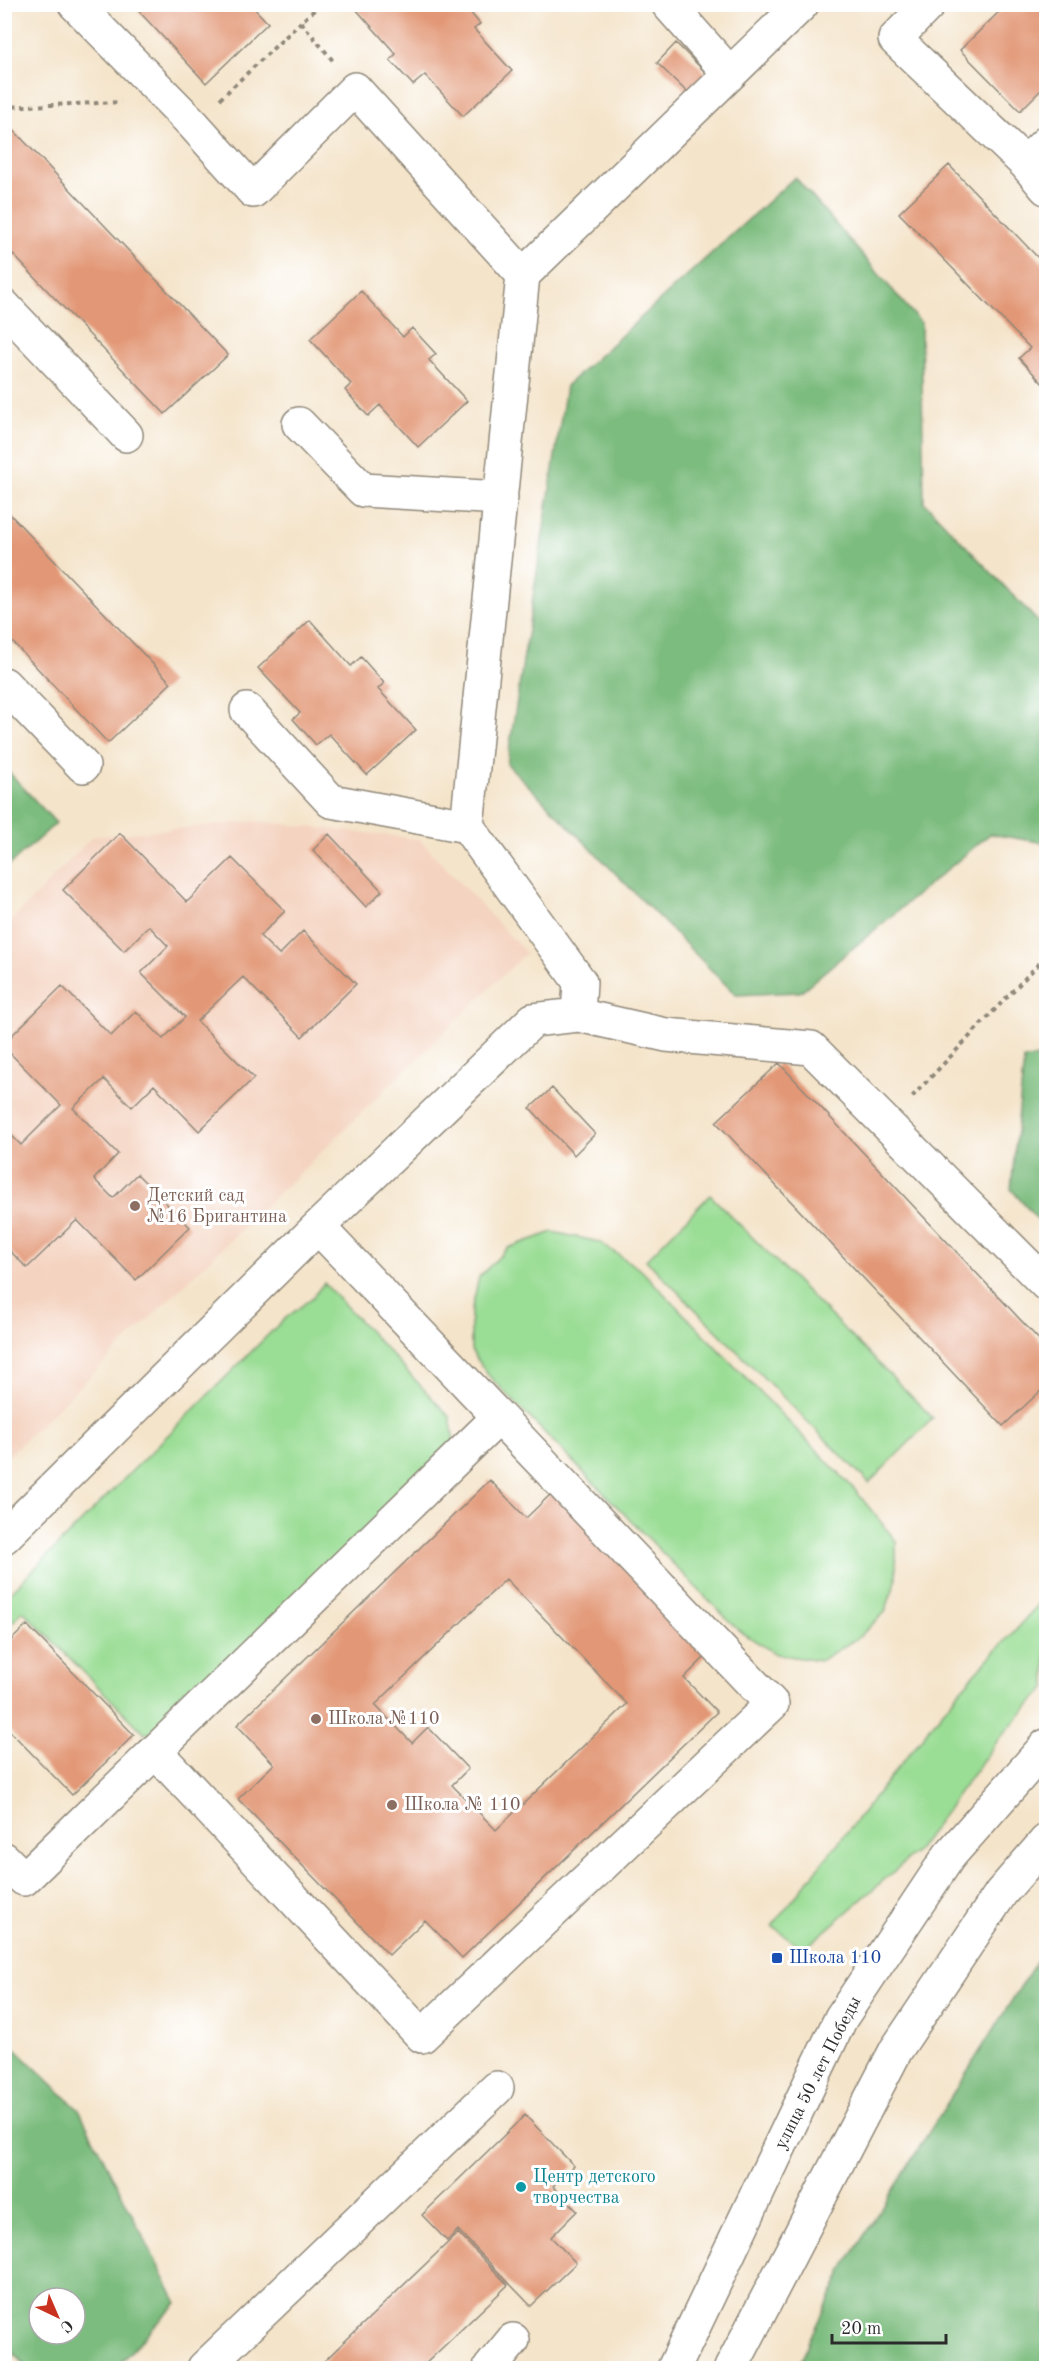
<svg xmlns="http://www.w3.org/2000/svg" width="1051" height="2373" font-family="'Old Standard TT',serif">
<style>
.built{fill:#f4d3c0}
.green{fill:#9add94;stroke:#628460;stroke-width:1.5}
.forest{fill:#7bbc7e;stroke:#537454;stroke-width:1.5;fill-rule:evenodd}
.building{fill:#e29776;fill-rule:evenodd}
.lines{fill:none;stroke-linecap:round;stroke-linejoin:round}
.minor-casing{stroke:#90887a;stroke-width:36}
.path{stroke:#90887a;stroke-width:4;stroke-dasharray:4.5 4.5;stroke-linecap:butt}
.minor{stroke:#fff;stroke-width:33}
.education-dot{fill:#8d6e63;stroke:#fff;stroke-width:2}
.transit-dot{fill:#1a4fb4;stroke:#fff;stroke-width:2}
.culture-dot{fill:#0f9aa8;stroke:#fff;stroke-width:2}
.labels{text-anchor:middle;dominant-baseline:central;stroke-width:6;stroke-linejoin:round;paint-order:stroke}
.education-label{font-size:18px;fill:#785e54;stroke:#fff;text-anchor:start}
.transit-label{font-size:18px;fill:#164399;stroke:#fff;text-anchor:start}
.street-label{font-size:18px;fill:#2b2b2b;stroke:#fff}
.culture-label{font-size:18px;fill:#0d838f;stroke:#fff;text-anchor:start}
</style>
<rect width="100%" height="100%" fill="#fff"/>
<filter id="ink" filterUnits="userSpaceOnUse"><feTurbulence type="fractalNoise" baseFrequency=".0167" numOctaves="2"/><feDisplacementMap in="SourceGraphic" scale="12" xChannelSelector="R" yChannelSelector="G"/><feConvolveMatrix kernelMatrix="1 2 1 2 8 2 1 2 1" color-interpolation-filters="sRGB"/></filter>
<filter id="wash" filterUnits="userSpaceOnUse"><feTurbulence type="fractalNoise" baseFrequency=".008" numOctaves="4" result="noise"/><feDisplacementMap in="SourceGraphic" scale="24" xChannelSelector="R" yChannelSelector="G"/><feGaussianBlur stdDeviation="1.35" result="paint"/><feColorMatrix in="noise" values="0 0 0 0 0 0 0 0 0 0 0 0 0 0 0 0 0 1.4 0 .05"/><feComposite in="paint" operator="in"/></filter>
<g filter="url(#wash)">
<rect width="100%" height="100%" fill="#f4e4ca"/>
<path class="built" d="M256,821L419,839L526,953L5,1459V927L92,837Z"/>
<path class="green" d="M710,1195L933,1418L869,1483L646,1260Z
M553,1232L599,1242L641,1270L855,1490L896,1541V1581L885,1612L859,1637L820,1661L776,1654L738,1630L488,1375L471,1350V1312L479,1277L508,1248Z
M324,1283L450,1417L455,1446L155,1732L145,1734L23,1611L5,1630V1598L282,1321L313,1297Z
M1046,1596V1688L1001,1736L915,1853L804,1949L772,1926L955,1696Z"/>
<path class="forest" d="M795,177L921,323L924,502L1046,630V843L990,834L800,992L736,995L507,764L566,386Z
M5,768L56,823L5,869Z
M1046,1055V1230L1011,1189L1024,1060Z
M1046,1946V2368H797L846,2264Z
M4,2038L79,2110L177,2303L115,2368H28L5,2344ZM39,2298H75V2334H39Z"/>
<g id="blocks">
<path class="building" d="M132,4H250L268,23L206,83Z
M359,4H446L448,6L463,4L480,24L474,29L512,71L463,116L425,75L413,85L390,60L396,54L355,8Z
M1006,5H1046V85L1020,111L960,50Z
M676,43L709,76L690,95L657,63Z
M4,120L228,355L165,414L4,245Z
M949,165L1046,266V387L1019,358L1030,348L899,213Z
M361,291L403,337L412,328L436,354L429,360L467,401L418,447L380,405L368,416L345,390L351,384L310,339Z
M4,508L171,683L108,743L4,633Z
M310,620L351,666L361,657L384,683L378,689L416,730L367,775L329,734L316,745L293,719L300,713L258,668Z
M120,833L187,902L232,858L285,911L260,936L279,955L303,931L356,984L302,1037L243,977L197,1021L254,1078L199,1131L154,1085L132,1107L104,1079L73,1108L118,1154L94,1179L113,1198L137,1174L190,1227L136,1280L77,1220L27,1268L4,1245V1128L21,1145L61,1105L4,1047V1043L62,986L111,1036L136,1011L163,1039L185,1017L141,973L168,946L149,926L124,951L63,890Z
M329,834L382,891L366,907L313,850Z
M779,1063L1046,1347V1386L1003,1426L716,1122Z
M552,1088L595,1134L574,1155L530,1108Z
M490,1480L526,1518L553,1492L709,1653L684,1678L717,1712L462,1958L425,1920L389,1955L238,1799L274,1764L237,1725ZM506,1579L627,1704L496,1830L452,1785L468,1769L428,1727L412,1743L375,1705Z
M27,1625L134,1735L72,1795L4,1725V1647Z
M525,2115L574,2166L553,2186L577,2211L551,2237L576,2263L531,2306L458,2230L447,2241L422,2215Z
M458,2233L508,2285L421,2368H317Z"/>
</g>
</g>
<g filter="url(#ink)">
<use href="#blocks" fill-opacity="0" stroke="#90887a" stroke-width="1.5"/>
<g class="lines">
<g class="minor-casing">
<path id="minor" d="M75,4L193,124L253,191L355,89L523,275L802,4
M668,4L730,74
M929,4L895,39L1025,163
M1046,143L1025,163L1046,188
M523,275L467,826L580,982L578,1015
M4,306L126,435
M299,424L363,490L501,498
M4,684L83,766
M247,710L331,801L467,826
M4,1537L318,1227L533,1020L578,1015L666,1035L811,1048L1046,1284
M155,1751L422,2036L772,1704L318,1227
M4,1859L24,1879L499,1417
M204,2368L497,2088
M490,2368L513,2340
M674,2368L841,2018L949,1856L1046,1746
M731,2368L896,2050L1001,1893L1046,1841"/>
</g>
<path class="path" d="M321,4L301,22L334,62
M220,99L301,22
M4,107L121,102
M912,1097L1046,956"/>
<use href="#minor" class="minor"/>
</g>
</g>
<g class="education-dot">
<circle cx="135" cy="1206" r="6"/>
<circle cx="316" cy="1719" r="6"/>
<circle cx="392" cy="1805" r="6"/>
</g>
<rect class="transit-dot" x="771" y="1952" width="12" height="12" rx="3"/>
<circle class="culture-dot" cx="521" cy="2187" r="6"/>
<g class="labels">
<g class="education-label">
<text x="147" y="1196">Детский сад<tspan x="147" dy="21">№16 Бригантина</tspan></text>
<text x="328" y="1719">Школа №110</text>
<text x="404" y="1805">Школа № 110</text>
</g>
<g class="transit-label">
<text x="789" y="1958">Школа 110</text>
</g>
<g class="street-label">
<text transform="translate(818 2073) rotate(-63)">улица 50 лет Победы</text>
</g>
<g class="culture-label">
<text x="533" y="2177">Центр детского<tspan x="533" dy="21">творчества</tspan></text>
</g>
</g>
<rect width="1051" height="2373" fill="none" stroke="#fff" stroke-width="24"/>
<g transform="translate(57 2316) rotate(136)"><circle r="28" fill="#ffffff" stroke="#aaaaaa" stroke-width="1.5"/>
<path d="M0-4.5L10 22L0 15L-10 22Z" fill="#c8321e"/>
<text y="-9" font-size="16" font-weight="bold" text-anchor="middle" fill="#2b2b2b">С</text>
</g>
<path d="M832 2334v9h114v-9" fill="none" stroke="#2b2b2b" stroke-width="3"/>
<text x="841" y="2334" font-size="18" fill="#2b2b2b" stroke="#ffffff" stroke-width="4.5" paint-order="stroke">20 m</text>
</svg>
